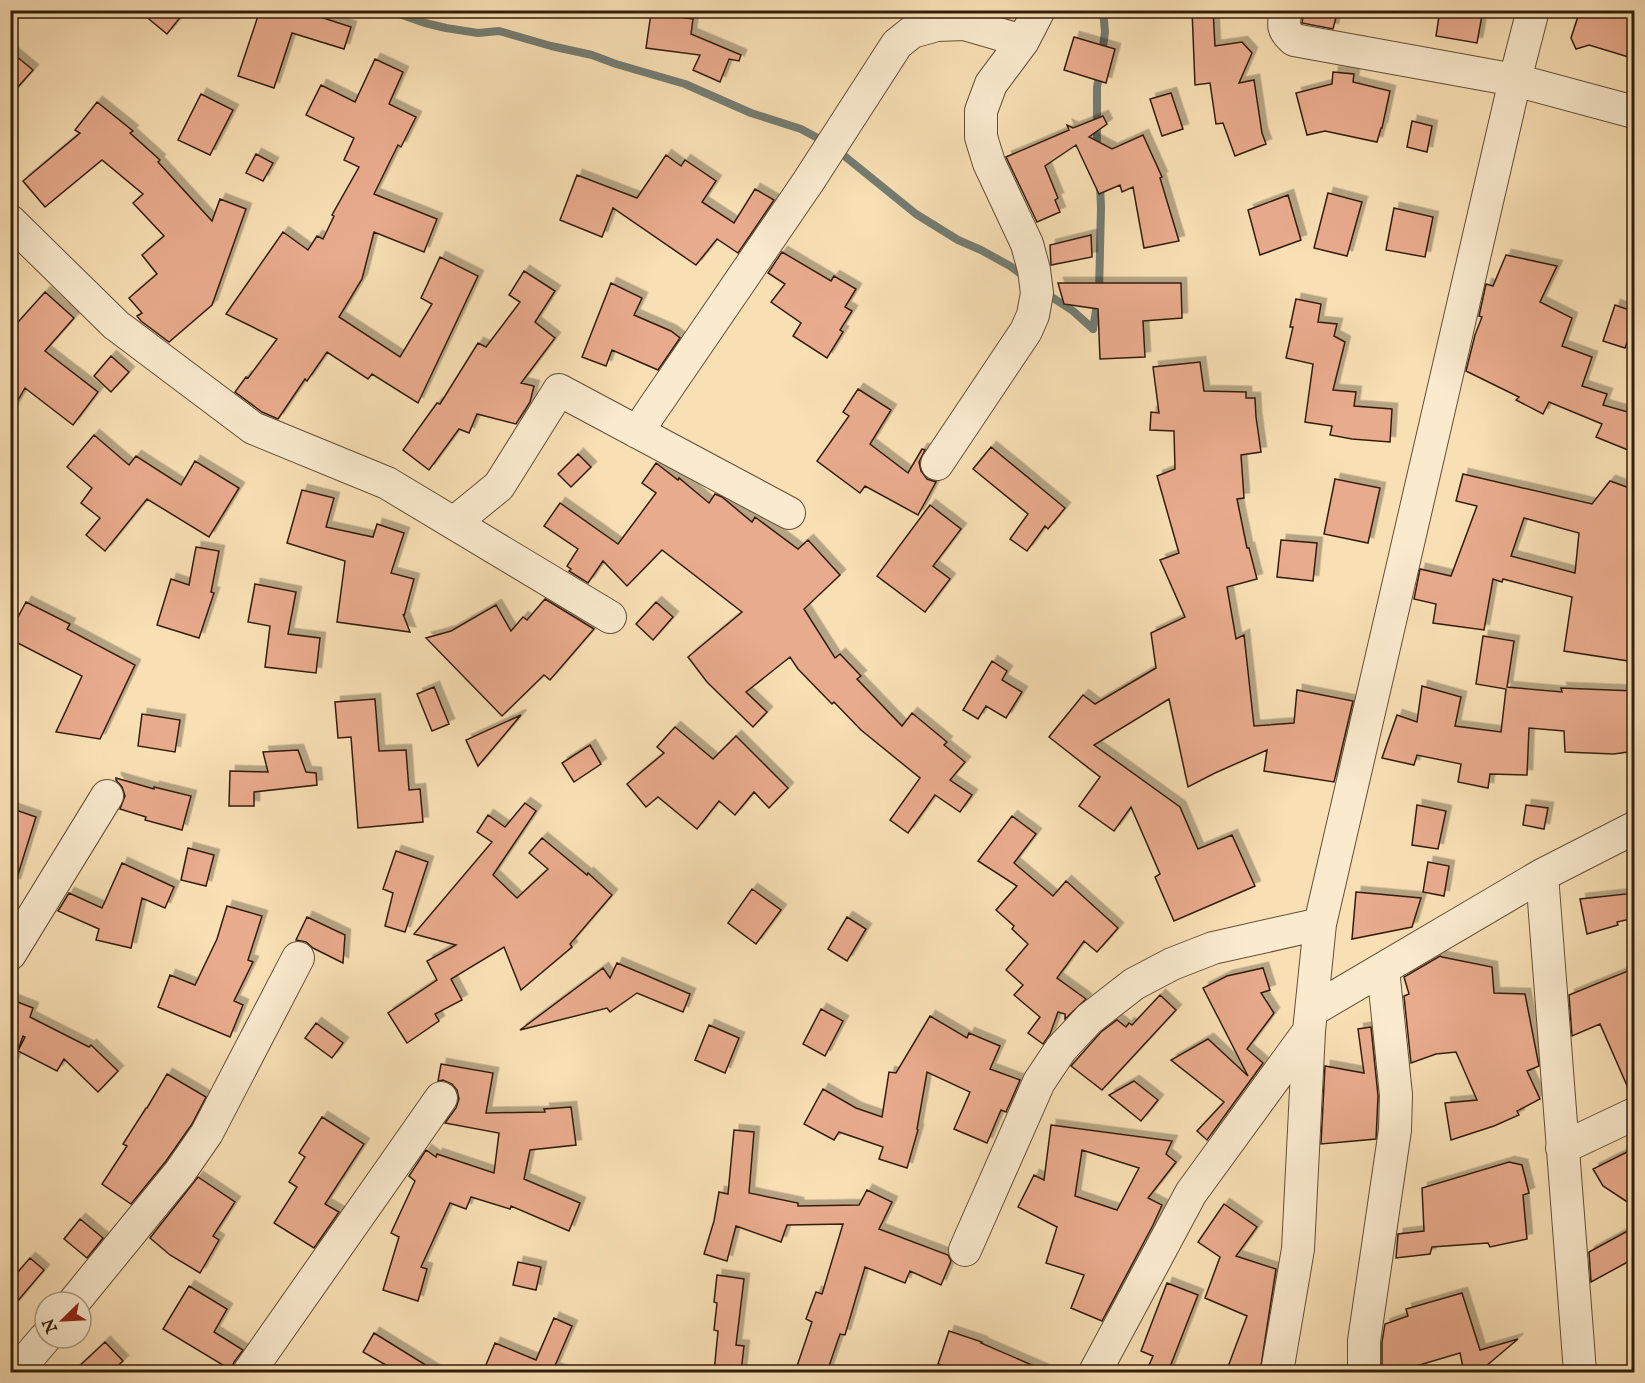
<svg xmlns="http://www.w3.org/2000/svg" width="1645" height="1383" font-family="'IM FELL English',serif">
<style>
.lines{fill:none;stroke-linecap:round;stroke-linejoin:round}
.stream{stroke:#747c72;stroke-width:8}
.building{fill:#e9ab8d;stroke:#331e0d;stroke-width:1.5;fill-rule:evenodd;filter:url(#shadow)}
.minor-casing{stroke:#644e37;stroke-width:34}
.minor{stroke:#faeace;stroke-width:32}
</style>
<defs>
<filter id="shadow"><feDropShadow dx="5.5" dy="-5.5" stdDeviation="0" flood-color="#0004"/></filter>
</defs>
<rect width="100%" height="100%" fill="#f8dfb4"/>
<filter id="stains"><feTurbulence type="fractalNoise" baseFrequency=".00333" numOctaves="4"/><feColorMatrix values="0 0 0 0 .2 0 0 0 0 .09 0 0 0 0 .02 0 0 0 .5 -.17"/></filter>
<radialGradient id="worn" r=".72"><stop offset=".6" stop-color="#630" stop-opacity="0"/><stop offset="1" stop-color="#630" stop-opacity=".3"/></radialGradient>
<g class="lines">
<path class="stream" d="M393,10L402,15L425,23L446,28L478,33L499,31L551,46L592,55L616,64L685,84L751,113L801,129L825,142
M1102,54L1105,32L1103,10
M1097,149V87L1100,72
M837,150L916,214L958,240L981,250L1010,266L1025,277
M1044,292L1073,311L1093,329
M1093,329L1099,293L1101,207L1100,185"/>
</g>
<path class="building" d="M138,10H186L167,34Z
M260,10H299L351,27L344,49L292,33L274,88L238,76Z
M1192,10H1213L1215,46L1242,42L1252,53L1239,83L1254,80L1262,133L1266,144L1235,156L1223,123L1216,124L1210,83L1195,85Z
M1304,10H1338L1333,29L1302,23Z
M1440,10H1483L1477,43L1436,36Z
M1580,10H1635V59L1589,45L1576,49L1571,38Z
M651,13L693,19L691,34L741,55L739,61L729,59L720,82L693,70L700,55L646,48Z
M1074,37L1115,49L1106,83L1064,70Z
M10,51L33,70L10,96Z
M375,59L403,72L389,104L416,117L401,147L398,145L374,194L437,219L424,252L374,232L362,279L339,317L400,357L432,304L421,298L440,257L478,276L418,403L372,374L368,379L327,352L307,381L305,379L278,419L262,412L235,392L246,377L248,378L277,339L226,314L283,232L308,250L317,236L323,239L334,216L332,215L359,167L344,160L354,138L306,115L321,85L355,102Z
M1333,72L1354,74L1353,82L1390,91L1382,128H1381L1377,142L1325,131L1307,135L1296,93L1332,84Z
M1171,93L1183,129L1162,136L1150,99Z
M201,94L233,110L210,155L178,140Z
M97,102L133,131L130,133L160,160L158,162L212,221L220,199L246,209L212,305L169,342L141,321L137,316L142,313L129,298L157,274L142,255L164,236L133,203L143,194L102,160L45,207L23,181L80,133L75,130Z
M1103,116L1107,124L1089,137L1112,149L1143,135L1162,177L1160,178L1179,241L1144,248L1133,187L1122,192L1120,185L1099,194L1076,145L1045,166L1058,198L1055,200L1060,212L1037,222L1006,157L1069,130L1067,125L1073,128Z
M1412,121L1432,126L1427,152L1407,147Z
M256,154L273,163L263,181L246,173Z
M666,155L681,166L685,160L716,181L702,202L734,223L755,189L774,200L738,253L717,239L696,265L613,208L602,237L560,220L577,175L637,198Z
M1328,193L1362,202L1347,256L1314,248Z
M1288,195L1301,240L1260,255L1248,210Z
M1394,208L1433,217L1425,257L1386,250Z
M1091,235L1092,257L1051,265L1050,245Z
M782,252L831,281L834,276L856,289L845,307L852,311L840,330L843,332L827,358L793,336L801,323L771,302L785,284L768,273Z
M1506,255L1557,266L1540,302L1572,318L1562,346L1592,357L1582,386L1607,394L1603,405L1635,414V435L1628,450L1596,437L1602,424L1549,402L1543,414L1516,400L1519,397L1466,371L1475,335L1482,317L1479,316L1486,284L1493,286Z
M524,271L555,291L535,322L555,338L521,383L534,386L530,402L516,424L477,414L469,433L459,429L429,470L403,450L437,403L440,404L478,343L486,347L520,302L509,295Z
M611,283L642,298L634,315L671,331L680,338L658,370L612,350L606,366L582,357Z
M1058,283H1181L1182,318L1143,321L1145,357L1100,359L1098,309L1064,304Z
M45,292L74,318L45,351L98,392L73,425L25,388L10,414V331Z
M1296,299L1321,304L1318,322L1337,324L1334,336L1345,342L1333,390L1356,392L1354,406L1392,409L1390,442L1352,439L1330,435L1332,426L1305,422L1313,364L1286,358L1293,327H1290Z
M1615,305L1635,312V320L1625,348L1603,341Z
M111,356L129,372L111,392L94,376Z
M1200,362L1204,391L1246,392V398H1255L1256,417L1261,452L1241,455L1244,498L1237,499L1247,548H1249L1257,579L1227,587L1236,639L1244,635L1254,726L1294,723L1297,690L1353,701L1334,782L1264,771L1267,750L1215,773L1188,787L1169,699L1094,745L1180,807L1198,849L1232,835L1255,886L1174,921L1155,877L1160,874L1131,807L1114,831L1079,806L1100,777L1049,737L1083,695L1095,704L1156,668L1151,633L1185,617L1160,560L1179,553L1157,476L1175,469L1174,431L1150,430L1151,412L1159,413L1153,367Z
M858,389L891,410L870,444L908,473L922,449L925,450L919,462L921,471L927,479L936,482L918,515L865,486L860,493L817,461L849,416L843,412Z
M94,435L129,465L136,456L181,485L195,461L239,488L209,537L147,499L105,551L86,535L100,518L81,503L92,488L67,467Z
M991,447L1065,508L1048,529L1045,526L1027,551L1010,539L1028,514L973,469Z
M578,454L591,467L571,487L558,474Z
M656,463L678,480L679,478L709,503L715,494L722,497L752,522L755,517L798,549L808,540L840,575L804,609L835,658L840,654L861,676L857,679L902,726L912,713L947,742L944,745L965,762L950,780L972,795L960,812L935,795L908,833L890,820L920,778L861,730L834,702L832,704L798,669L790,657L746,692L767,712L753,727L707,682L688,657L742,612L662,550L627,586L603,561L588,583L569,571L571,569L567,566L578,549L544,526L560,503L618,544L656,493L642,483Z
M1463,474L1592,504L1610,481L1635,490V662L1564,651L1572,597L1503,579L1502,582L1493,579L1484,630L1433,623L1436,604L1414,599L1420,569L1451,576L1477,506L1456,501ZM1524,518L1579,533L1575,573L1511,556Z
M1335,479L1380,488L1368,543L1324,534Z
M302,490L334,498L326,527L373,537L377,524L404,533L391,573L414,579L404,616L403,614L410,632L337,622L345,561L287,543Z
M930,505L961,529L933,566L950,579L925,612L877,576Z
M1281,540L1317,543L1313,581L1277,577Z
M196,547L219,551L211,592L214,593L199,638L157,625L171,579L189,585Z
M255,584L296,592L288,634L320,638L316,673L265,667L270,626L248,622Z
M545,599L594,629L550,680L544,675L502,716L426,638L451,631L496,605L511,631L523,617L527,620Z
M26,602L70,624L67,629L135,665L100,739L56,732L82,676L10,639V632Z
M656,602L673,617L653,640L636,624Z
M1483,636L1514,641L1507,687L1562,692L1561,688L1635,691V751L1614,754L1565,752L1564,731L1529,728L1527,775L1490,774L1488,788L1458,782L1461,764L1417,755L1414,765L1382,758L1397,715L1417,722L1422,686L1461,697L1455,726L1501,732L1506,689L1476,684Z
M992,661L1007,671L1002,680L1022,692L1006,718L986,706L978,719L963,710Z
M434,687L449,724L432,731L417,694Z
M375,699L379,751L406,750L409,790L420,789L423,822L358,828L351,737L338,738L335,702Z
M142,714L180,720L175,752L138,746Z
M521,715L478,766L466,740Z
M675,727L713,759L736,736L788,788L769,808L754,792L735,815L719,801L697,829L658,797L646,807L627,784L664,753L657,747Z
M590,745L601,764L574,782L562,763Z
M298,750L306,772L316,773L317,785L254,792V806H229L230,771L268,772L263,752Z
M116,778L154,789V787L191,796L182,830L145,820L146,817L120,809L125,796L122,787L116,780Z
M525,803L536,811L493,875L517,898L548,869L529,853L542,838L587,875L588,873L612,895L570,944L572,947L521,990L504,947L451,979L462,1000L435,1014L439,1021L407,1043L388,1013L437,980L427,961L456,945L414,934L492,842L477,832L488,815L505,827Z
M1417,805L1446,811L1438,849L1412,845Z
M1526,805L1548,808L1544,829L1523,825Z
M10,808L36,817L15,884L10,883Z
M1012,816L1036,834L1014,863L1053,896L1066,881L1118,928L1097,952L1084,941L1057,978L1086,999L1065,1019V1014L1058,1012L1050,1034L1043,1044L1028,1033L1040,1017L1014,995L1023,985L1006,970L1028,944L1012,929L1014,926L996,910L1017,886L978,861Z
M188,848L214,855L206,886L181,880Z
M396,851L428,862L405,932L385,926L393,893L383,889Z
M1428,862L1449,866L1444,896L1423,892Z
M122,863L174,887L165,908L142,898L131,948L96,940L99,929L58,911L69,893L102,908Z
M752,889L781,910L756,944L728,923Z
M1356,892L1421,898L1412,927L1352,939Z
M1635,893V918L1617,922L1618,925L1587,934L1580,899Z
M227,906L262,916L248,960L253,962L234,1001L243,1005L230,1037L158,1007L170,975L195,985L217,939Z
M307,917L345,935L343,963L313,948L306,942L296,940Z
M847,917L866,929L847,961L828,949Z
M1440,956L1442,957L1492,967L1494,993L1525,994L1539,1066L1527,1071L1540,1099L1517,1111L1519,1115L1494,1126L1451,1140L1445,1103L1477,1100L1456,1052L1436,1054L1411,1063L1404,996L1409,994L1404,977Z
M617,963L690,994L683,1012L637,993L610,1012L607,1008L520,1030L603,968L610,978Z
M1263,968L1270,990L1261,993L1274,1013L1247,1049L1263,1063L1207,1140L1197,1131L1224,1102L1171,1060L1208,1039L1248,1076L1203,988L1227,976Z
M1635,968V1096L1632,1097L1600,1024L1572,1036L1569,995Z
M1160,995L1176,1010L1102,1090L1071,1066L1101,1032L1117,1020L1126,1027L1129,1023L1132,1025Z
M10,999L33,1008L30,1017L89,1047L91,1045L118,1071L98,1092L64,1059L57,1071L18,1051L25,1037L23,1036L13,1064L10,1063Z
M821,1009L843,1021L825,1056L803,1044Z
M930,1016L967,1038L969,1033L1000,1046L990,1069L1020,1080L1006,1112L1001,1110L987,1143L954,1129L970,1092L927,1072L917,1129L918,1130L907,1168L879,1159L883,1147L839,1132L834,1140L804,1124L823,1089L856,1108L882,1117L889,1072L896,1073Z
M316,1023L343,1043L332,1058L305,1038Z
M709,1025L739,1038L725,1073L695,1060Z
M1371,1027L1378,1096L1376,1139L1321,1144L1325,1066L1364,1073L1358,1029Z
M441,1064L493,1073L486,1113L545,1112L544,1109L571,1107L576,1145L530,1150L524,1179L580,1203L569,1231L511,1206L510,1209L471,1197L466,1209L450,1203L421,1267L427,1269L418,1301L383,1290L399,1237L391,1233L415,1181L409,1176L426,1150L436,1157L437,1154L494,1173L499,1133L445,1123L456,1108L459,1099L457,1090L452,1084L443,1080L438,1081Z
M167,1074L206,1097L192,1124L166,1161L131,1204L102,1184L127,1146L123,1144L146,1108H147Z
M1134,1081L1158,1100L1141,1121L1109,1095Z
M322,1117L364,1144L325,1204L339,1212L314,1248L274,1223L297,1187L289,1182L305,1157L299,1153Z
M1051,1125L1172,1141L1166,1154L1176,1162L1148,1198L1162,1205L1153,1225L1102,1321L1071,1308L1084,1275L1046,1263L1057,1227L1018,1207L1034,1175L1044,1180ZM1082,1150L1139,1168L1117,1210L1075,1196Z
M734,1130L754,1132L749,1193L798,1203V1206L859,1205L867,1190L892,1202L879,1229L948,1255L951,1261L941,1285L910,1271L905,1283L865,1267L845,1335L840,1334L827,1372H795L812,1322L806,1319L816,1292L822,1294L843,1224L787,1225L781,1242L736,1226L727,1261L704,1254L714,1221L719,1192L728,1194Z
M1635,1148V1207L1603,1186L1593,1169Z
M1509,1162L1522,1165L1529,1193L1523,1195L1527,1239L1490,1247L1488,1243L1432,1247L1430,1254L1396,1258L1398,1234L1424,1231L1422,1188Z
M198,1177L235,1202L213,1236L219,1240L200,1273L170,1255L150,1238Z
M1224,1204L1257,1227L1236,1256L1276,1269L1260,1372H1226L1247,1316L1205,1298L1220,1257L1198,1242Z
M80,1219L103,1238L87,1258L64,1239Z
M1635,1227V1258L1591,1282L1589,1252Z
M30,1258L44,1270L10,1310V1281Z
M518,1262L541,1267L536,1290L513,1285Z
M717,1275L744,1279L736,1345L744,1346L741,1372H714L718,1331L714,1330L717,1303L714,1302Z
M1167,1283L1198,1295L1168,1372H1146L1153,1356L1141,1351Z
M189,1286L227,1309L214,1332L243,1350L234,1362L231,1370L163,1329Z
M1462,1293L1480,1350L1518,1339L1479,1372H1464L1460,1353L1396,1372H1382V1342L1385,1324L1408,1316L1406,1309Z
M554,1318L572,1326L554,1368L565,1372H483L495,1343L536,1360Z
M949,1331L982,1342L981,1343L1048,1372H963L938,1364Z
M374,1333L437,1372H398L363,1352Z
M105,1342L123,1361L111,1372H73Z"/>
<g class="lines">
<g class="minor-casing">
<path id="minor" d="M1286,10C1283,25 1282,30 1294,40L1515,80L1634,112
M10,221L116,325L253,428L387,483L610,617
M637,432L808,182L897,44L912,32L937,25L964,24L1023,41
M937,464L1026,331L1033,315L1037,293L1034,270L1027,244L989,163L981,137V111L991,84L1023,41L1039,10
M455,522L499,486L559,390L789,513
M1542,875L1580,1372
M10,954L107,796
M1311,1011L1542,875L1634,828
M1562,1148L1634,1114
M965,1250L1039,1082L1061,1049L1089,1019L1134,984L1172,964L1213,948L1320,924
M74,1302L180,1172L207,1133L298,958
M16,1372L45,1338
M249,1372L441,1098
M1095,1372L1191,1193L1309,1031
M1277,1372L1298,1249L1309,1031L1320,924L1515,80L1533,10
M1364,1372V1341L1395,1130L1396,1095L1383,969"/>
</g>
<use href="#minor" class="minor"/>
</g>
<rect width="1645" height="1383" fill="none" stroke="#f8dfb4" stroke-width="36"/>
<rect x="12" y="12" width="1621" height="1359" fill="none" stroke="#331e0d" stroke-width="3"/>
<rect x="18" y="18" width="1609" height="1347" fill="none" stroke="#331e0d" stroke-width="1.5"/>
<g transform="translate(63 1320) rotate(246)"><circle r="28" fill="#faeace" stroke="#aa9881" stroke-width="1.5"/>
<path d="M0-4.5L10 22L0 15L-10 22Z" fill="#8f2418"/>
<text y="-9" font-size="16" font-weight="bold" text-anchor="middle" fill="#331e0d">N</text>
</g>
<rect width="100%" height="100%" filter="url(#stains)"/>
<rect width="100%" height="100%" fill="url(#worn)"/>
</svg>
